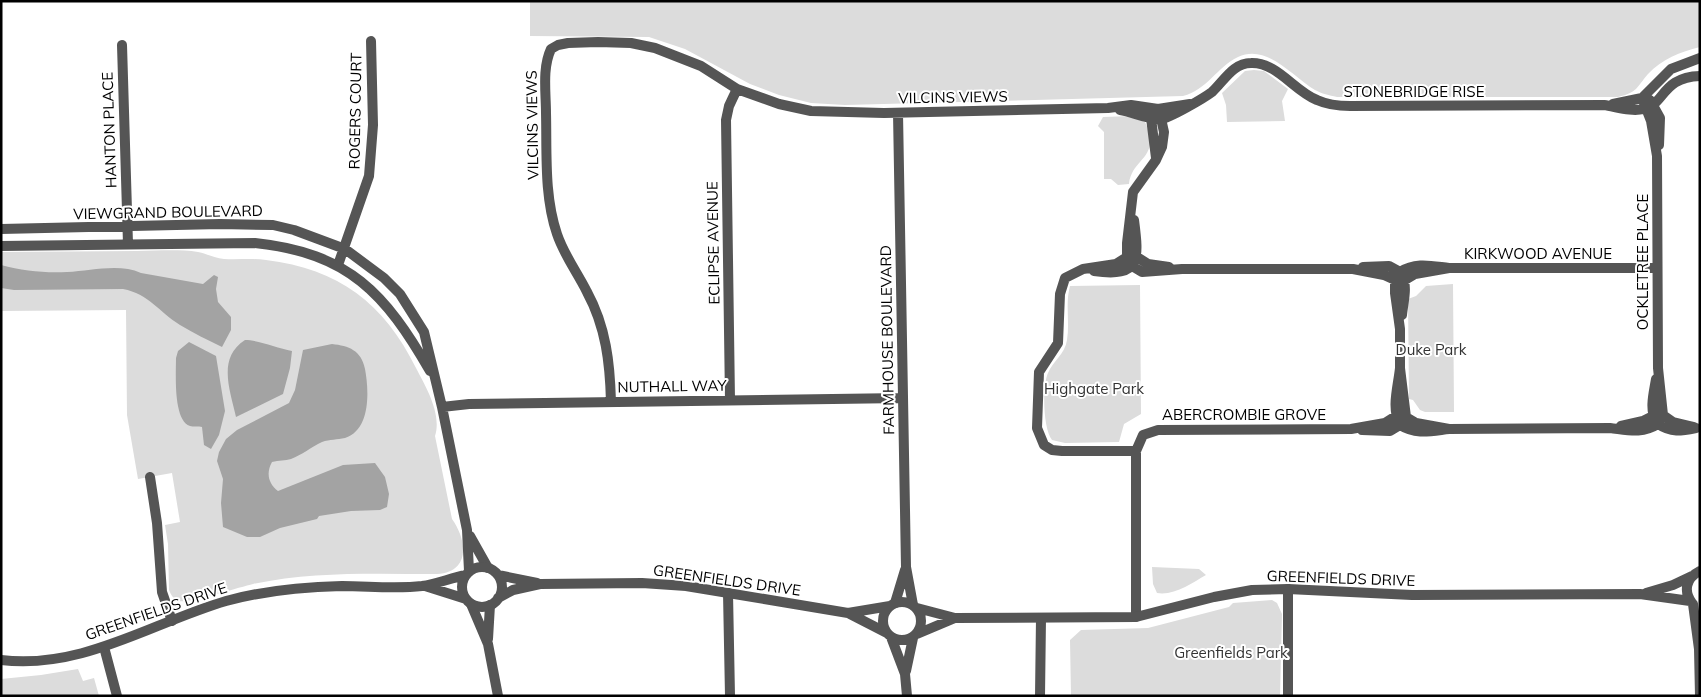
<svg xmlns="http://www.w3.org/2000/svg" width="1701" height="697" font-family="Mulish,sans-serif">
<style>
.green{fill:#dcdcdc}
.water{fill:#a3a3a3}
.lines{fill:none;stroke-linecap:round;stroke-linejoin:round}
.minor{stroke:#555;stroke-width:10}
.tertiary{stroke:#555;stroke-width:10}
.labels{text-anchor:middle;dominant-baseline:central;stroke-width:4;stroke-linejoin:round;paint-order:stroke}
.street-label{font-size:15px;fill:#000;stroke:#fff}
.park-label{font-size:15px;fill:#333;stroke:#fff}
</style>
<rect width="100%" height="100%" fill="#fff"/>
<path class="green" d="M530,1H1700V47C1680,52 1662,59 1648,74C1636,88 1638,92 1618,97H1337C1329,95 1322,94 1315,90C1293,77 1267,43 1238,57C1217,67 1207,90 1183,96L845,105L811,103L779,95L750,84L685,49L649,37L530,36Z
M1254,70L1264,71L1288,89L1282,101L1285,121L1227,122L1226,105L1222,93L1245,71Z
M1132,116L1145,122C1162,159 1132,157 1129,184L1118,185L1111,179H1104V132L1098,126L1103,117Z
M137,251C156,251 178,249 198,252C207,254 215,258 224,259C238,260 252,258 266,260C339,269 384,303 416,368C426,387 442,414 435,436L452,519C467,540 471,572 437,574C376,574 313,571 253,584C240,587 187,604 179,601C174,600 171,595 169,590L168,544L165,525L180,522L172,473L138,479L127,415L126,310L1,311V252Z
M1453,284L1454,412H1425L1420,410L1413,400L1409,399L1408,299L1416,296L1426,286Z
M1140,285L1141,414L1124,424L1119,442L1065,443L1052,440C1043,429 1042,386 1048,373C1053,361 1065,354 1067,340C1070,322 1065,304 1070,286Z
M1152,567L1199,569L1206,575C1192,583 1174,596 1157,593L1153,584Z
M1272,600L1277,603L1282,614L1280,696H1071L1070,640L1081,630L1148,628L1229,607L1233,603Z
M78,669L83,681L94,678L99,696H1V679L41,675Z"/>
<path class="water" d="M1,265C23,271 44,273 67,272C91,271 119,263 141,273L203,284L214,275L218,277L216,289L218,302L231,317V330L222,347C208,340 193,333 180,325C158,311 149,294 123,289L14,290L1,288Z
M245,340C258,340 277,348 292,351L290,368L283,394L236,417C230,390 217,358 245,340Z
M189,342L216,356L225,411L219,435L211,449L204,445L202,427C199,426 193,427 190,426C173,420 176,374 176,358L178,351Z
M332,344C349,346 361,350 365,369C369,390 371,430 345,438C337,440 330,439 322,442C311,447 302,455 291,459C285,461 279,460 272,462C266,473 268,483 278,491L343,465L375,463L385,477L389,494L387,507L380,510L351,511L319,516L317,519L280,528L260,537H247L223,527L221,503L223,479L217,461L219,452L226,439L237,430L289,403L295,390L303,350Z"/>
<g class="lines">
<path class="minor" d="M122,45L128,244
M1642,98L1651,121L1657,156L1658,368L1663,415L1658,424
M1650,100L1660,118L1659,145
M1613,104L1642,98L1671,69L1700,58
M1120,110C1133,112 1148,120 1161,119C1170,118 1204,98 1212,92C1224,81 1233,63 1251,63C1277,62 1294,91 1317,100C1328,105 1339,106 1350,106L1604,105C1617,107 1631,112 1644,109C1665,104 1662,77 1700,76
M898,113L906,567L913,605
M1155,114L1151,118L1156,158
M1160,114L1164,132L1162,147L1156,160L1133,192L1127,243V257L1132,266L1142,272L1182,269H1353L1384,275L1395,280H1405L1415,274L1449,268
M1,229L220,224L273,225L294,230L345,249L384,278L400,294L424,332L442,407L467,530L469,571
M1,246L255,243C349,253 385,293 430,371
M338,265L369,176L373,125L371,41
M1363,267L1389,266L1400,272C1416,262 1431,266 1449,268H1657
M1094,271C1141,278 1139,259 1134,220
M1398,275L1395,280V293L1400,329V368L1406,417L1400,425C1391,408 1398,387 1400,368
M1402,315C1403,303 1408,287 1402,276
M1656,379C1654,392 1649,409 1656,421
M730,400L726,120L729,106L737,89
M611,402C610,363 606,327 587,292C577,272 564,255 557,234C544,196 547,153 546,113C546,93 542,68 551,49L558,45L568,43L598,42L631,43L655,48L701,66L737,89L779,104L811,111L884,113L1108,108L1131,105L1158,109L1190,104
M442,407L469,404L903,398
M1621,426L1643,421L1653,416L1663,415L1673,422L1694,427
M1362,430L1390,431L1400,425C1416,435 1431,431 1449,429L1610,428C1628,430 1642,434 1658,424C1671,433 1681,431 1696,428
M1136,451H1062L1052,450L1044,445L1037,428L1039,372L1058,343L1060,294L1065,278L1083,269L1116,264L1127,257H1137L1148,264L1169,267
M150,477L157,523L162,592L172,621
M470,536L488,568
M728,593L730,696
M895,603L905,570
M471,604L488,644L498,696
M1136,617V451L1143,435L1158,430L1351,429L1385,423L1396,416L1406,417L1416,423L1449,429
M488,639L490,605
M104,647L117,696
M1040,696L1041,618
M1288,696V589"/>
<path class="tertiary" d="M462 587a20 20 0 1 1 40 0a20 20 0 1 1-40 0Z
M498,575L537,583
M425,586L466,599
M1646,593L1673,585L1692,576
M498,598L513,590L540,584L642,583L686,586L848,613L890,606
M883 621a19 19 0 1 1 38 0a19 19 0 1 1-38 0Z
M1692,603C1683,591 1686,578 1700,571
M1693,604L1699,649L1700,696
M917,608L955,618L1136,617L1214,597L1252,590L1288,589L1412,595L1640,594L1690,601
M850,614L887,633
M917,634L955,618
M891,637L905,674L907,696
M1,660C82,670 151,623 226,601C262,591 304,587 342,586C368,586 396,589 422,586C436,584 451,578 466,575
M906,671L913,638"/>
</g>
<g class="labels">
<g class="street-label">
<text x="1414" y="91">STONEBRIDGE RISE</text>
<text transform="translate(953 97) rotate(-1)">VILCINS VIEWS</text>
<text transform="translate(355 111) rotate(-89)">ROGERS COURT</text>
<text transform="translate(532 125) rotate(-91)">VILCINS VIEWS</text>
<text transform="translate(109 130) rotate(-92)">HANTON PLACE</text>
<text transform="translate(168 212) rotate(-1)">VIEWGRAND BOULEVARD</text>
<text transform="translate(713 243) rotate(-91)">ECLIPSE AVENUE</text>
<text x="1538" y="253">KIRKWOOD AVENUE</text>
<text transform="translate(1642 262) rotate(-90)">OCKLETREE PLACE</text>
<text transform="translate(887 340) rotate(-91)">FARMHOUSE BOULEVARD</text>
<text transform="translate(672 386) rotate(-1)">NUTHALL WAY</text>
<text x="1244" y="414">ABERCROMBIE GROVE</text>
<text transform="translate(1341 578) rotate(2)">GREENFIELDS DRIVE</text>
<text transform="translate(727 580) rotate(8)">GREENFIELDS DRIVE</text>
<text transform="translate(156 611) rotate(-19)">GREENFIELDS DRIVE</text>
</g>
<g class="park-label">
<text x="1431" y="349">Duke Park</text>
<text x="1094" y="388">Highgate Park</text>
<text x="1231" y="652">Greenfields Park</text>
</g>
</g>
<rect width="1701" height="697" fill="none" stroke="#000000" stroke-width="5"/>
</svg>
